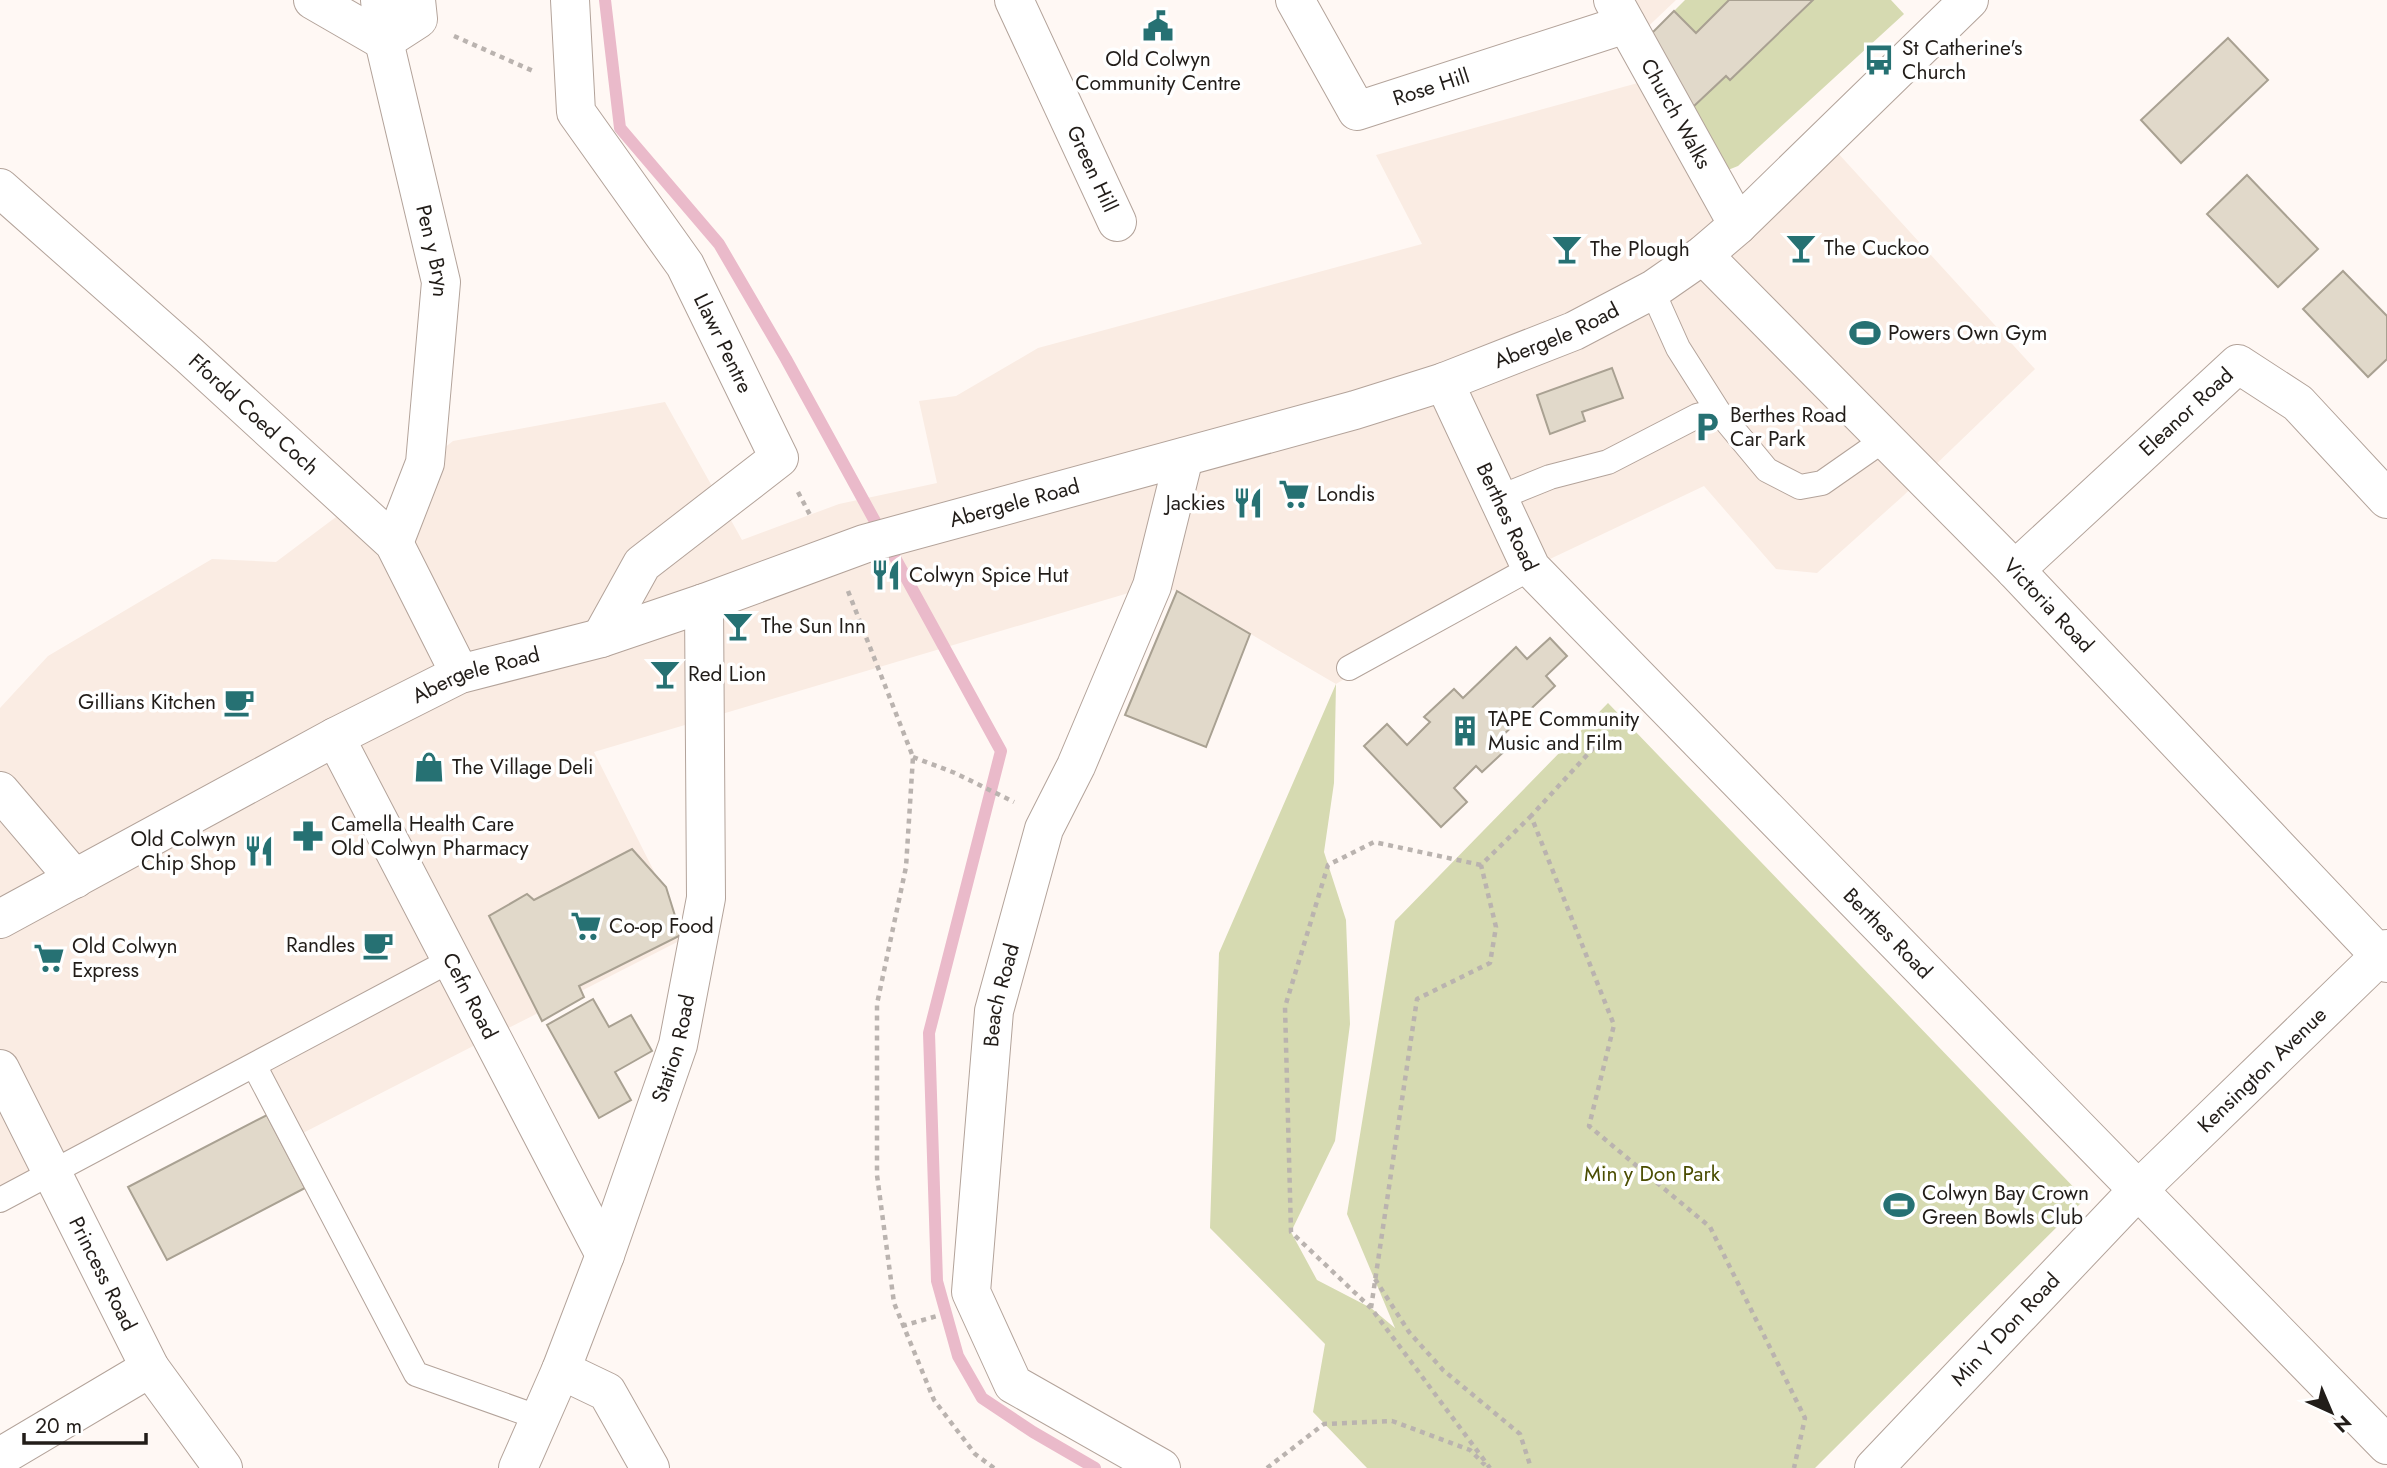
<svg xmlns="http://www.w3.org/2000/svg" width="2387" height="1468" font-family="Jost,sans-serif">
<style>
.built{fill:#faece3}
.green{fill:#d6dab1}
.lines{fill:none;stroke-linecap:round;stroke-linejoin:round}
.stream{stroke:#eabaca;stroke-width:12}
.building{fill:#e1d9ca;stroke:#a9a192;stroke-width:2}
.service-casing{stroke:#b3a39a;stroke-width:26}
.minor-casing{stroke:#b3a39a;stroke-width:40}
.tertiary-casing{stroke:#b3a39a;stroke-width:40}
.primary-casing{stroke:#b3a39a;stroke-width:40}
.path{stroke:#bab3af;stroke-width:4.5;stroke-dasharray:5 5;stroke-linecap:butt}
.service{stroke:#fff;stroke-width:24}
.minor{stroke:#fff;stroke-width:38}
.tertiary{stroke:#fff;stroke-width:38}
.primary{stroke:#fff;stroke-width:38}
.labels{text-anchor:middle;dominant-baseline:central;stroke-width:7;stroke-linejoin:round;paint-order:stroke}
.poi-label{font-size:21px;fill:#221d19;stroke:#fff;text-anchor:start}
.street-label{font-size:21px;fill:#221d19;stroke:#fff}
.park-label{font-size:21px;fill:#4b4d02;stroke:#fff}
</style>
<rect width="100%" height="100%" fill="#fff8f4"/>
<path class="built" d="M1615,0H1676L1635,39Z
M1656,78L1738,225L1826,140L2035,369L1903,496L1817,573L1776,569L1704,486L1531,568L1336,684L1177,591L1152,586L594,752L687,937L299,1135L258,1054L0,1188V708L48,656L212,559L276,562L352,505L394,543L425,463L453,441L665,402L742,540L839,504L937,483L919,401L956,396L1038,348L1422,244L1376,155Z"/>
<path class="green" d="M1685,0H1891L1904,14L1738,166L1728,170L1644,41Z
M1336,684L1334,783L1324,852L1346,920L1350,1024L1335,1141L1291,1232L1317,1280L1371,1308L1395,1328L1347,1214L1395,921L1608,703L2085,1199L1815,1468H1367L1313,1412L1325,1344L1210,1228L1219,953Z"/>
<g class="lines">
<path class="stream" d="M605,0L620,128L719,244L786,359L1001,751L929,1033L937,1281L958,1356L982,1398L1033,1432L1095,1468"/>
</g>
<path class="building" d="M1729,0H1813L1730,80L1726,76L1693,107L1644,41L1674,11L1696,33Z
M2228,38L2268,80L2181,163L2141,120Z
M2247,175L2318,249L2278,287L2207,214Z
M2343,271L2387,316V359L2368,377L2303,309Z
M1612,368L1623,398L1582,412L1585,421L1550,434L1537,395Z
M1177,591L1250,634L1206,747L1125,715Z
M1550,638L1567,656L1546,676L1555,686L1501,737L1510,746L1482,772L1476,766L1454,788L1467,802L1441,827L1364,746L1387,724L1407,745L1430,722L1424,717L1454,689L1463,698L1516,647L1527,659Z
M632,849L666,887L681,935L579,986L584,997L542,1021L489,916L527,894L534,900Z
M593,999L609,1027L631,1015L652,1051L615,1072L631,1100L599,1118L547,1025Z
M267,1115L305,1188L167,1260L128,1187Z"/>
<g class="lines">
<g class="service-casing">
<path id="service" d="M1652,290L1678,348L1718,411L1767,470L1800,487L1822,483L1885,439
M1498,498L1550,477L1608,462L1697,416L1718,411
M1349,668L1531,568
M254,1065L416,1374L540,1418
M0,1200L451,960"/>
</g>
<g class="minor-casing">
<g id="minor">
<path d="M313,0L384,41"/>
<path id="s1" d="M380,0L384,41L441,282L425,463L394,543"/>
<path id="s2" d="M570,0L576,112L685,265L779,458L642,564L601,638"/>
<path id="s3" d="M1014,0L1117,222"/>
<path id="s4" d="M1295,0L1357,111L1626,24"/>
<path id="s5" d="M1613,0L1738,225"/>
<path d="M384,41L418,19L416,0"/>
<path id="s6" d="M1703,255L2015,570L2387,963"/>
<path id="s7" d="M1444,382L1531,568L2387,1445"/>
<path id="s8" d="M2015,570L2238,364L2298,403L2387,499"/>
<path id="s9" d="M335,737L605,1255"/>
<path d="M0,791L75,879"/>
<path id="s10" d="M0,1069L150,1368L223,1468"/>
<path d="M561,1370L607,1392L650,1468"/>
<path d="M0,1457L150,1368"/>
<path id="s11" d="M518,1468L561,1370L605,1255L678,1045L706,898L704,603"/>
<path id="s12" d="M1161,1468L1013,1384L971,1292L994,1011L1044,829L1076,766L1152,586L1184,457"/>
<path id="s13" d="M1874,1468L2137,1191L2387,949"/>
</g>
</g>
<g class="tertiary-casing">
<g id="tertiary">
<path id="s14" d="M0,188L189,355L394,543L460,674"/>
</g>
</g>
<g class="primary-casing">
<g id="primary">
<path id="s15" d="M0,919L335,737L460,674L601,638L704,603L864,544L1355,410L1444,382L1574,331L1654,289L1703,255L1738,225L1969,0"/>
</g>
</g>
<path class="path" d="M454,36L533,71
M798,492L810,515
M848,591L913,757L906,867L877,1004V1175L894,1303L934,1400L975,1454L994,1468
M1621,718L1531,816L1614,1025L1589,1126L1710,1227L1805,1418L1794,1468
M913,757L955,773L1014,802
M1481,865L1374,842L1328,865L1285,1007L1291,1232L1371,1308L1490,1468
M1375,1279L1409,1332L1443,1370L1520,1434L1531,1468
M1371,1308L1417,999L1490,963L1496,927L1481,865L1531,816
M902,1326L937,1316
M1267,1468L1324,1424L1392,1421L1470,1450L1485,1465"/>
<use href="#service" class="service"/>
<use href="#minor" class="minor"/>
<use href="#tertiary" class="tertiary"/>
<use href="#primary" class="primary"/>
</g>
<defs>
<g id="civic-bare" transform="scale(2.415)"><path d="M-.6-6.5H3V-4.5H.6V-3L4-1V1h2V6H-6V1h2V-1L-.6-3ZM-1.2 2.5V6h2.4V2.5Z" fill="#267173" stroke="#fff" stroke-width="2.5" paint-order="stroke"/></g>
<g id="bus-bare" transform="scale(2.415)"><path d="M-5-6H5V4H4V6H2V4H-2V6H-4V4H-5ZM-3.5-4V0h7V-4ZM-3.5 1.2v1.5H-2V1.2ZM2 1.2v1.5H3.5V1.2Z" fill="#267173" stroke="#fff" stroke-width="2.5" paint-order="stroke"/></g>
<g id="bar-bare" transform="scale(2.415)"><path d="M-6-5H6L.8 .8V4.5H3.5V6h-7V4.5H-.8V.8Z" fill="#267173" stroke="#fff" stroke-width="2.5" paint-order="stroke"/></g>
<g id="stadium-bare" transform="scale(2.415)"><path d="M0-5a6.5 5 0 1 0 0 10a6.5 5 0 1 0 0-10ZM-3.5-1.8h7v3.6h-7Z" fill="#267173" stroke="#fff" stroke-width="2.5" paint-order="stroke"/></g>
<g id="parking-bare" transform="scale(2.415)"><path d="M-3.5-5.5H1a3.5 3.5 0 0 1 0 7H-1V5.5H-3.5ZM-1-3.4V-.6H.8a1.4 1.4 0 0 0 0-2.8Z" fill="#267173" stroke="#fff" stroke-width="2.5" paint-order="stroke"/></g>
<g id="supermarket-bare" transform="scale(2.415)"><path d="M-6-5.5h2.5l.6 2H6L4.5 2H-2.5L-4.4-4H-6ZM-1.5 3.2a1.3 1.3 0 1 0 .1 0ZM3 3.2a1.3 1.3 0 1 0 .1 0Z" fill="#267173" stroke="#fff" stroke-width="2.5" paint-order="stroke"/></g>
<g id="restaurant-bare" transform="scale(2.415)"><path d="M-5-6h1v4h1v-4h1v4h1v-4h1v5L-1.5 .5V6h-2V.5L-5-1ZM5-6V6H3V1.5H1.5Q1.5-4 5-6Z" fill="#267173" stroke="#fff" stroke-width="2.5" paint-order="stroke"/></g>
<g id="cafe-bare" transform="scale(2.415)"><path d="M-5.5-4.5H6V0H3Q3 3.5 0 3.5H-2.5Q-5.5 3.5-5.5 0ZM3-3.2v2h1.7v-2ZM-6 4.5H4V6H-6Z" fill="#267173" stroke="#fff" stroke-width="2.5" paint-order="stroke"/></g>
<g id="building-bare" transform="scale(2.415)"><path d="M-4-6H4V6H1V3H-1V6H-4ZM-2.5-4.3h1.7v1.8h-1.7ZM.8-4.3h1.7v1.8H.8ZM-2.5-1h1.7V.8h-1.7ZM.8-1h1.7V.8H.8Z" fill="#267173" stroke="#fff" stroke-width="2.5" paint-order="stroke"/></g>
<g id="shop-bare" transform="scale(2.415)"><path d="M-5-2.5h2.3a2.7 3.5 0 0 1 5.4 0H5L5.5 6h-11ZM-1.5-2.5h3a1.5 2.3 0 0 0-3 0Z" fill="#267173" stroke="#fff" stroke-width="2.5" paint-order="stroke"/></g>
<g id="pharmacy-bare" transform="scale(2.415)"><path d="M-2-6h4v4h4v4h-4v4h-4v-4h-4v-4h4Z" fill="#267173" stroke="#fff" stroke-width="2.5" paint-order="stroke"/></g>
</defs>
<g fill-rule="evenodd">
<use href="#civic-bare" x="1158" y="26"/>
<use href="#bus-bare" x="1879" y="60"/>
<use href="#bar-bare" x="1801" y="248"/>
<use href="#bar-bare" x="1567" y="249"/>
<use href="#stadium-bare" x="1865" y="333"/>
<use href="#parking-bare" x="1707" y="427"/>
<use href="#supermarket-bare" x="1294" y="494"/>
<use href="#restaurant-bare" x="1248" y="503"/>
<use href="#restaurant-bare" x="886" y="575"/>
<use href="#bar-bare" x="738" y="626"/>
<use href="#bar-bare" x="665" y="674"/>
<use href="#cafe-bare" x="239" y="702"/>
<use href="#building-bare" x="1465" y="731"/>
<use href="#shop-bare" x="429" y="767"/>
<use href="#pharmacy-bare" x="308" y="836"/>
<use href="#restaurant-bare" x="259" y="851"/>
<use href="#supermarket-bare" x="586" y="926"/>
<use href="#cafe-bare" x="378" y="945"/>
<use href="#supermarket-bare" x="49" y="958"/>
<use href="#stadium-bare" x="1899" y="1205"/>
</g>
<g class="labels">
<g class="poi-label">
<text x="1902" y="48">St Catherine's<tspan x="1902" dy="24">Church</tspan></text>
<text x="1158" y="59" text-anchor="middle">Old Colwyn<tspan x="1158" dy="24">Community Centre</tspan></text>
<text x="1824" y="248">The Cuckoo</text>
<text x="1590" y="249">The Plough</text>
<text x="1888" y="333">Powers Own Gym</text>
<text x="1730" y="415">Berthes Road<tspan x="1730" dy="24">Car Park</tspan></text>
<text x="1317" y="494">Londis</text>
<text x="1225" y="503" text-anchor="end">Jackies</text>
<text x="909" y="575">Colwyn Spice Hut</text>
<text x="761" y="626">The Sun Inn</text>
<text x="688" y="674">Red Lion</text>
<text x="216" y="702" text-anchor="end">Gillians Kitchen</text>
<text x="1488" y="719">TAPE Community<tspan x="1488" dy="24">Music and Film</tspan></text>
<text x="452" y="767">The Village Deli</text>
<text x="331" y="824">Camella Health Care<tspan x="331" dy="24">Old Colwyn Pharmacy</tspan></text>
<text x="236" y="839" text-anchor="end">Old Colwyn<tspan x="236" dy="24">Chip Shop</tspan></text>
<text x="609" y="926">Co-op Food</text>
<text x="355" y="945" text-anchor="end">Randles</text>
<text x="72" y="946">Old Colwyn<tspan x="72" dy="24">Express</tspan></text>
<text x="1922" y="1193">Colwyn Bay Crown<tspan x="1922" dy="24">Green Bowls Club</tspan></text>
</g>
<g class="street-label">
<text stroke="none"><textPath href="#s4" startOffset="205">Rose Hill</textPath></text>
<text stroke="none"><textPath href="#s5" startOffset="130">Church Walks</textPath></text>
<text stroke="none"><textPath href="#s3" startOffset="186">Green Hill</textPath></text>
<text stroke="none"><textPath href="#s1" startOffset="257">Pen y Bryn</textPath></text>
<text stroke="none"><textPath href="#s15" startOffset="1670">Abergele Road</textPath></text>
<text stroke="none"><textPath href="#s2" startOffset="387">Llawr Pentre</textPath></text>
<text stroke="none"><textPath href="#s8" startOffset="233">Eleanor Road</textPath></text>
<text stroke="none"><textPath href="#s14" startOffset="340">Ffordd Coed Coch</textPath></text>
<text stroke="none"><textPath href="#s15" startOffset="1102">Abergele Road</textPath></text>
<text stroke="none"><textPath href="#s7" startOffset="149">Berthes Road</textPath></text>
<text stroke="none"><textPath href="#s6" startOffset="492">Victoria Road</textPath></text>
<text stroke="none"><textPath href="#s15" startOffset="536">Abergele Road</textPath></text>
<text stroke="none"><textPath href="#s7" startOffset="716">Berthes Road</textPath></text>
<text stroke="none"><textPath href="#s12" startOffset="570">Beach Road</textPath></text>
<text stroke="none"><textPath href="#s9" startOffset="292">Cefn Road</textPath></text>
<text stroke="none"><textPath href="#s11" startOffset="448">Station Road</textPath></text>
<text stroke="none"><textPath href="#s13" startOffset="556">Kensington Avenue</textPath></text>
<text stroke="none"><textPath href="#s10" startOffset="229">Princess Road</textPath></text>
<text stroke="none"><textPath href="#s13" startOffset="191">Min Y Don Road</textPath></text>
</g>
<g class="park-label">
<text x="1652" y="1174">Min y Don Park</text>
</g>
</g>
<g transform="translate(2331 1412) rotate(136)" stroke="#ffffff" stroke-width="5" paint-order="stroke">
<path d="M0-5L12 26L0 18L-12 26Z" fill="#221d19"/>
<text y="-10" font-size="19" font-weight="bold" text-anchor="middle" fill="#221d19">N</text>
</g>
<path d="M24 1433v10h122v-10" fill="none" stroke="#221d19" stroke-width="3.5"/>
<text x="35" y="1433" font-size="21" fill="#221d19" stroke="#ffffff" stroke-width="5" paint-order="stroke">20 m</text>
</svg>
